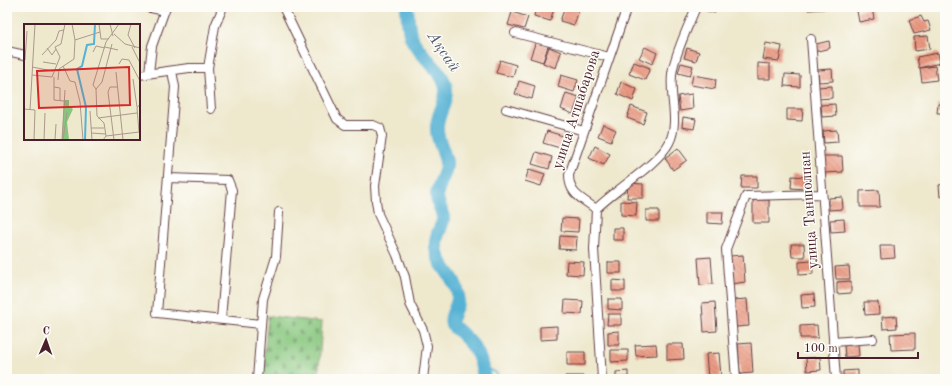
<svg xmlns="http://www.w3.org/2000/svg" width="952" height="386" font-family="'Old Standard TT',serif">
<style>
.cemetery{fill:url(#cemetery-stones);stroke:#687254}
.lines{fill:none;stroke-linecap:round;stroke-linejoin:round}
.stream{stroke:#56b2d4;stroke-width:2.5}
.river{stroke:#56b2d4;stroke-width:14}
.building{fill:url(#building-back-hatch)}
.minor-casing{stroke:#633d43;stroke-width:10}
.minor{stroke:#fff;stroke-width:8}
.labels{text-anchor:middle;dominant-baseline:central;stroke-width:3;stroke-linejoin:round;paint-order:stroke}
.street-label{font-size:15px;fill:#4a1f2b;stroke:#fdfcf7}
.water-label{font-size:16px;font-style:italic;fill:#4f5a6f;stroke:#fdfcf7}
.inset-river{fill:none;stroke:#56b2d4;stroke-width:2}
.inset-road{fill:none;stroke:#ac988c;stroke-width:1}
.view{fill:#d62828;fill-opacity:0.15;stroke:#d62828;stroke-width:2}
.inset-edge{fill:none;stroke:#4a1f2b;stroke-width:2}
</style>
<defs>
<pattern id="cemetery-stones" width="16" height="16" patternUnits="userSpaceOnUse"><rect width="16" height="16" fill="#86c67d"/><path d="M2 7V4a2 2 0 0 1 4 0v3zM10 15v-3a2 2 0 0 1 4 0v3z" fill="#70a067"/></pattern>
<pattern id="building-back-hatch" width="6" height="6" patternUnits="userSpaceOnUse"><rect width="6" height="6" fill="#ea9880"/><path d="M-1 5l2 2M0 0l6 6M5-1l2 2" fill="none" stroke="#c07b69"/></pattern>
</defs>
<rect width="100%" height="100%" fill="#fdfcf7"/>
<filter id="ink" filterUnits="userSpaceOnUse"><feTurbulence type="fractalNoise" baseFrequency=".025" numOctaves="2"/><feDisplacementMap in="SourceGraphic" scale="8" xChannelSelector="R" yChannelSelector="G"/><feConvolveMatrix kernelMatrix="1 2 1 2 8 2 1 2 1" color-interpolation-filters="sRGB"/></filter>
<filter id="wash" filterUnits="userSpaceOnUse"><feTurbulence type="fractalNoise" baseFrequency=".012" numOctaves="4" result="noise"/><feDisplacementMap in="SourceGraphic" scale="16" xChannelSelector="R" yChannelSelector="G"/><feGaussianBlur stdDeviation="0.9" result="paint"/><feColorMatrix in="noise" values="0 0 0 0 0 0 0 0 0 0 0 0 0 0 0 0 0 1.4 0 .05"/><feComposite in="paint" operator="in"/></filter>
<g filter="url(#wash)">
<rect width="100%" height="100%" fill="#eee8cd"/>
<path class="cemetery" d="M268,316L322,322L318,379H262Z"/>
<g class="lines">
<path class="stream" d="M483,366L496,373L499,379"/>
<path class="river" d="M407,7C408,17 408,28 411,37C418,55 444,70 446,89C447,103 437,114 437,127C436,139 444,150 446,162C447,174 438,183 437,194C436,203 444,211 443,220C441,230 435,235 436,246C437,267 456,275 458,294C460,306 449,313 452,325C473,343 481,352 484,379"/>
</g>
<g id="blocks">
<path class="building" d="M536,7L554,9L550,21L534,16Z
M565,7H580L574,25L560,21Z
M648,7H661L659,12Z
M704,7H717L715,13L703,10Z
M808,7H824V9L808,10Z
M872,8L874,19L859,22L857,11Z
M512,12L528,17L524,29L508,25Z
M921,16L924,22L928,21L931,30L914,34L909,20Z
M928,36L930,49L915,51L914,37Z
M536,41L548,46L543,62L530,58Z
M829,41L830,48L814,52L812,45Z
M766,43L782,46L779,61L763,59Z
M549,47L561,52L556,68L543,63Z
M645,47L657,53L652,64L639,58Z
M687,48L699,52L696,61L684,58Z
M938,53L940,63L919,68L917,57Z
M500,60L516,65L513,77L496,73Z
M634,62L650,68L645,80L629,74Z
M681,63L693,66L690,76L678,73Z
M758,63L770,64V79H758Z
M935,66L937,80L922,82L920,68Z
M832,69L833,81L819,82L818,70Z
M785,74L800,75V87L784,86Z
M561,75L578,80L574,92L558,87Z
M693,75L716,79L715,89L691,85Z
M519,81L535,86L532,99L515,94Z
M621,82L637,89L633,101L617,94Z
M832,86V98L818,99V87Z
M566,93L579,97L573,114L561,109Z
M692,94L693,109L680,111L678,96Z
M835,104L836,116L822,117L821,105Z
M938,104H945V113H937Z
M631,106L647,112L643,124L627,118Z
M787,109H803L802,121L787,120Z
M683,117L696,119L694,129L682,127Z
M603,124L616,130L611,141L598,136Z
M837,130L838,142L824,143L823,131Z
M547,131L563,136L560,148L543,143Z
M595,146L610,154L604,165L589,158Z
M678,148L687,160L673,170L665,158Z
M536,152L552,157L549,169L532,164Z
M823,156H842L843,172L824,173Z
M529,169L545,174L541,186L525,181Z
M742,176H757V188H741Z
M792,176L807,177V189L791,188Z
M628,183L643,184V198H627Z
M945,184V196L940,197L939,185Z
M879,190L880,207H860V191Z
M842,197L843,209L829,210V198Z
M753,200H769V223H753Z
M621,201L637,202L636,216L621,215Z
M646,210H659V221H646Z
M707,212H723L722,224L707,223Z
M562,218L579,219L578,232L561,231Z
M844,219L845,231L831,232L830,220Z
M613,228H623V240H613Z
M560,236L577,237L576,250L559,249Z
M791,244H804L805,257H792Z
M880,246H894L895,258L881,259Z
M743,255L745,282L732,284L730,256Z
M711,257L713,284L700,285L698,258Z
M567,261L584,262L583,275L566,274Z
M812,261L813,274L799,275V262Z
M608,262H621V273H608Z
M849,266L850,279H836L835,267Z
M612,280L625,281V291H612Z
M851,281V293L837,294V282Z
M814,294L815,307L802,308L801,295Z
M608,299H622V310L608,309Z
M747,299L749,326L736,327L734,300Z
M565,300L583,301L582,314L564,313Z
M715,302L717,331L704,332L702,303Z
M864,302H878L879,314L865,315Z
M608,314H621V325H607Z
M896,316L897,328L883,329L882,317Z
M817,325L818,338H800V326Z
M557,326V339L540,340V327Z
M619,331V345H608V332Z
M915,333V349L891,350L890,334Z
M751,343L753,373L740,374L738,344Z
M656,344L657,355L636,356L635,345Z
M667,344H683L684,359L667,360Z
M858,344L859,356L845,357L844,345Z
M611,350H628V361L611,362Z
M567,352H585V365H567Z
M719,353L721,377L708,378L706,354Z
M820,357L821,370L807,371L806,358Z
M858,370V379H843V371Z
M628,371V379H616V372Z
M565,376H583V379H565Z"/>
</g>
</g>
<g filter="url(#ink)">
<use href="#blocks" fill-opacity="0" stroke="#633d43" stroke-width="1"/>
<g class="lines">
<g class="minor-casing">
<path id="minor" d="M146,7L165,11
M283,7L337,119L345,125H373L380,128L382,136L375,186L376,201L378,214L397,255L405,277L410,304L423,330L427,346L423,379
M515,33L609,57
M811,39L836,379
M7,51L25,55
M172,71L175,87L157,313L261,324
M149,73L152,46L166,7
M139,75L189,68H208
M211,109L208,68L215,26L223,7
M506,109L584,131
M168,178L228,180L232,190L221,319
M596,209C615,190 658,164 669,143C681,119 667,93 673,68C678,47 688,27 696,7
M833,342L873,339
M257,379L263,299L276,257L279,212
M602,379L594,249L596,209C582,198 569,195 569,175L627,7
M736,379L726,249L746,196L822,194"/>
</g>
<use href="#minor" class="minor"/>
</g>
</g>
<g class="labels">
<g class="street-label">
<text transform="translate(577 110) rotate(-72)">улица Атшабарова</text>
<text transform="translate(810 210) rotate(-94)">улица Таншолпан</text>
</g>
<g class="water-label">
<text transform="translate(443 52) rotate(56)">Ақсай</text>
</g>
</g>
<g transform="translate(24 24)">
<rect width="116" height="116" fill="#eee8cd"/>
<path d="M40,76H45V82L49,85L43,98L45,116H38Z" fill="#86c67d"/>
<path class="inset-river" d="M61,116L62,83L53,45L58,42L63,21L70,20L71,0"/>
<path class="inset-road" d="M75,0L77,15H84M86,0L89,12M107,0L104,11L111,24M90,10L101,20L116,24M51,16L76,8M81,23L94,26M108,23L116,39M23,24L28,31L32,25M69,28L72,22L81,24M18,31L32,16L35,7L40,6M1,36L3,7M19,38L32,40M95,40L98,35L105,36L116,57M39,42L46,57L51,58L56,78L59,116M8,43L29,47M92,48L99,116M8,51L28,53M28,53L36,33L31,23L37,20L41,0M30,53V76L40,77M109,55L113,83M34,56L35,45L50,35L51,16L48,0M30,63L36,64V76M72,65L78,58L88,20M0,85L11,86L10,116M6,86L11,0M66,87L68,116M74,94L113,89M67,104H80M67,109L82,110M82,112L80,99L73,92L72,65L69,61L82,18L95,0M20,116L21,89M31,116L32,100M38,116L41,66M39,116L43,88M79,116L82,112L115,108L113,84L116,80M90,116L84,68L86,63H93"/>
<path class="view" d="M105,43L106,81L15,84L13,47Z"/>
<rect width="116" height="116" class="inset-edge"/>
</g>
<rect width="952" height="386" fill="none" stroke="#fdfcf7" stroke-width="24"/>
<g transform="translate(46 340) rotate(2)" stroke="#fdfcf7" stroke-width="3" paint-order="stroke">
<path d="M0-3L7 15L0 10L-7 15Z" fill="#4a1f2b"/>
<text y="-6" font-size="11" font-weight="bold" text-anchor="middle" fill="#4a1f2b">С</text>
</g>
<path d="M798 352v6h120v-6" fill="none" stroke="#4a1f2b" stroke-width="2"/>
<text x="804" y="352" font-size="12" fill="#4a1f2b" stroke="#fdfcf7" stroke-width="3" paint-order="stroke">100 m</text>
</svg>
